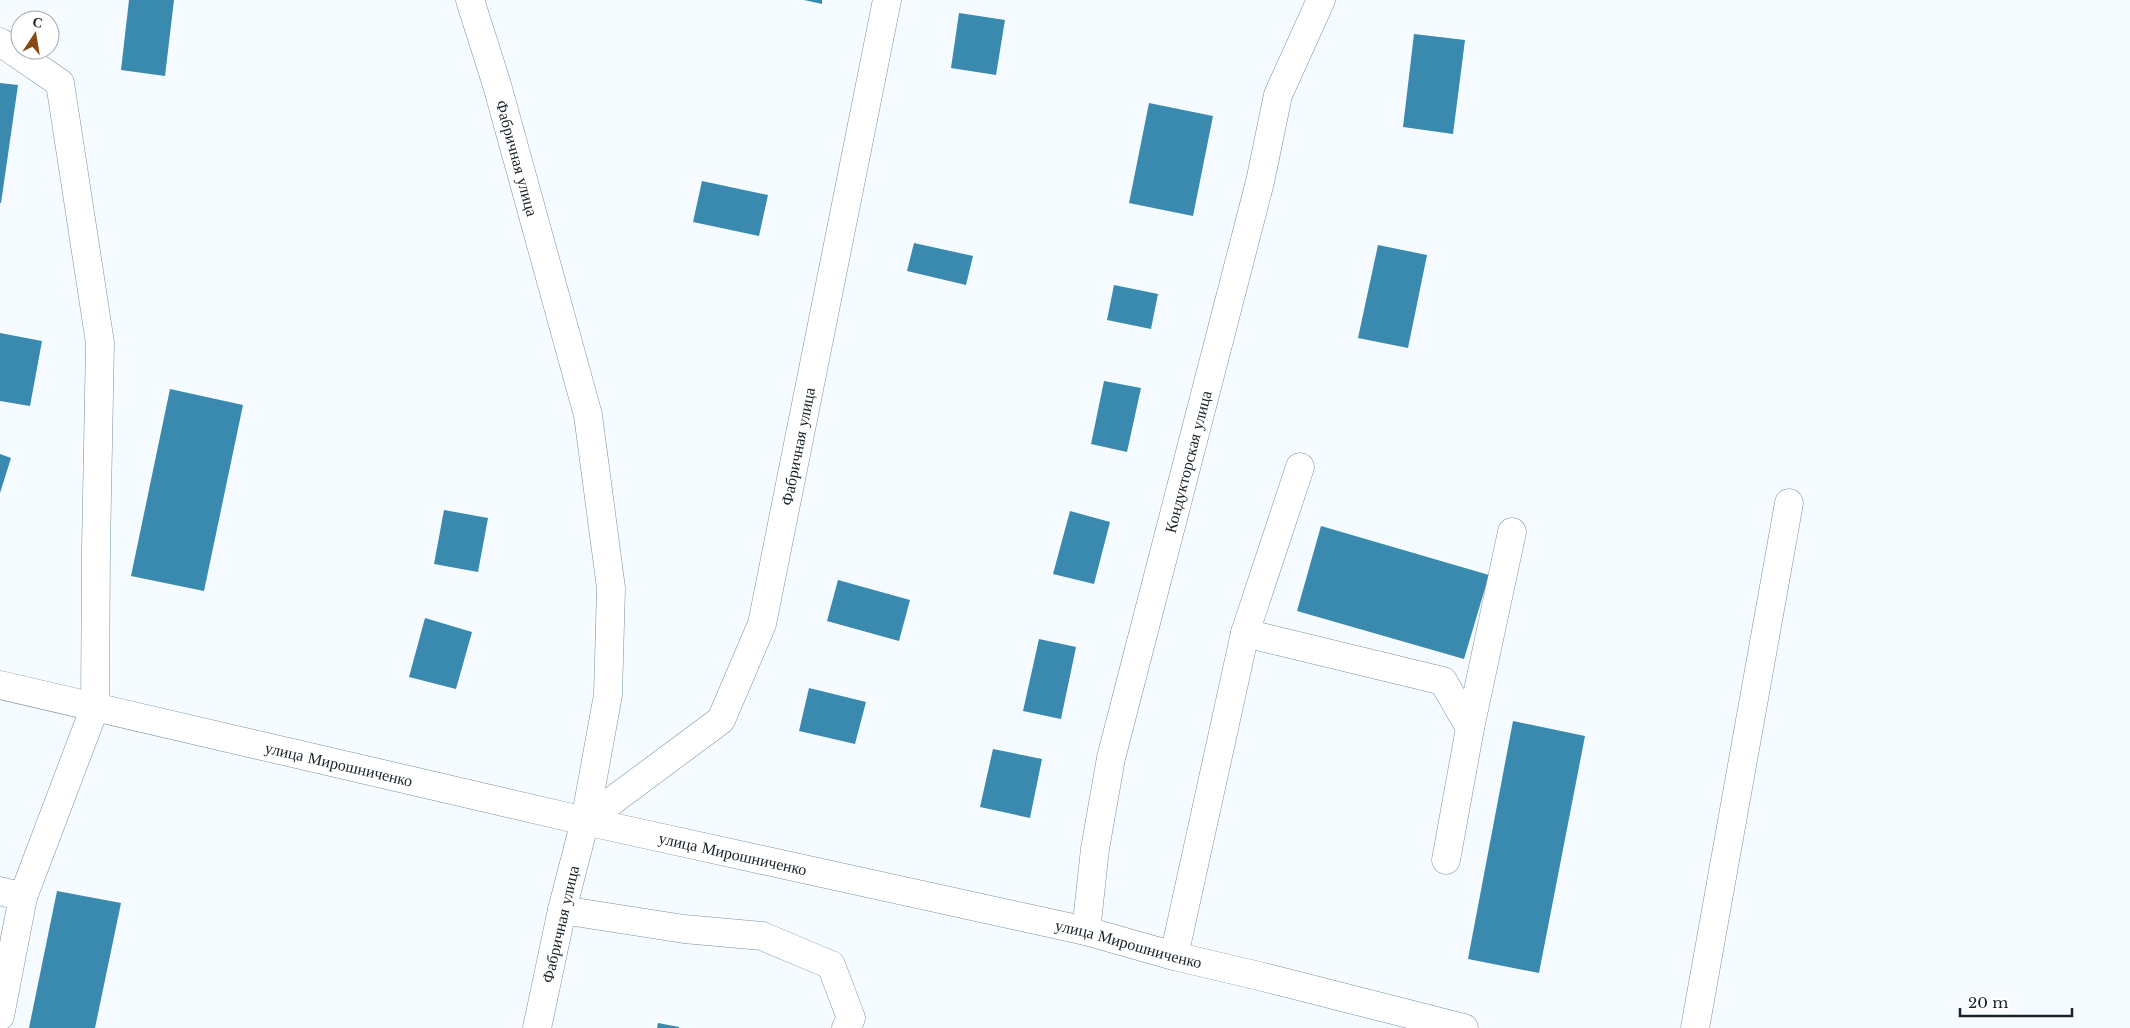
<svg xmlns="http://www.w3.org/2000/svg" width="2130" height="1028" font-family="'Libre Baskerville',serif">
<style>
.building{fill:#3a89ae}
.lines{fill:none;stroke-linecap:round;stroke-linejoin:round}
.minor-casing{stroke:#7792a0;stroke-width:29}
.minor{stroke:#fff;stroke-width:28}
.labels{text-anchor:middle;dominant-baseline:central;stroke-width:4;stroke-linejoin:round;paint-order:stroke}
.street-label{font-size:16px;fill:#182328;stroke:#fff}
</style>
<rect width="100%" height="100%" fill="#f6fbff"/>
<path class="building" d="M129,0H174L165,76L121,70Z
M804,0H822V4Z
M959,13L1005,20L996,75L951,68Z
M1414,34L1465,40L1453,134L1403,127Z
M0,83L18,85L1,203H0Z
M1149,103L1213,116L1193,216L1129,203Z
M702,181L768,195L759,236L693,222Z
M914,243L973,256L966,285L907,271Z
M1378,245L1427,255L1408,348L1358,338Z
M1114,285L1158,294L1151,329L1107,320Z
M0,333L42,341L30,406L0,401Z
M1104,381L1141,388L1127,452L1091,444Z
M170,389L243,405L204,591L131,576Z
M0,454L11,458L0,493Z
M444,510L488,518L478,572L434,564Z
M1070,511L1110,522L1094,584L1053,574Z
M1321,526L1489,575L1464,659L1297,611Z
M838,580L910,600L899,641L827,621Z
M425,618L472,632L456,689L409,677Z
M1039,639L1076,647L1061,719L1023,711Z
M809,688L866,702L855,744L799,731Z
M1513,721L1585,736L1539,973L1468,959Z
M993,749L1042,759L1030,818L980,807Z
M57,891L121,903L95,1028H29Z
M658,1023L679,1027V1028H657Z"/>
<g class="lines">
<g class="minor-casing">
<g id="minor">
<path id="s1" d="M470,0L497,85L588,415L611,588L608,695L585,821L562,910L537,1028"/>
<path d="M0,42L60,83L100,343L96,548L95,707L23,897L0,891"/>
<path d="M1245,633L1443,681L1470,728L1446,860"/>
<path id="s2" d="M0,685L585,821L1086,931L1174,956L1259,976L1464,1028"/>
<path d="M1470,728L1512,532"/>
<path id="s3" d="M585,821L721,720L762,624L887,0"/>
<path d="M562,910L684,929L762,936L831,965L851,1018L846,1028"/>
<path id="s4" d="M1086,931L1095,849L1111,758L1260,182L1278,95L1321,0"/>
<path d="M1174,956L1245,633L1300,467"/>
<path d="M0,1016L23,897"/>
<path d="M1695,1028L1789,503"/>
</g>
</g>
<use href="#minor" class="minor"/>
</g>
<g class="labels">
<g class="street-label">
<text stroke="none"><textPath href="#s1" startOffset="165">Фабричная улица</textPath></text>
<text stroke="none"><textPath href="#s3" startOffset="455">Фабричная улица</textPath></text>
<text stroke="none"><textPath href="#s4" startOffset="481">Кондукторская улица</textPath></text>
<text stroke="none"><textPath href="#s2" startOffset="348">улица Мирошниченко</textPath></text>
<text stroke="none"><textPath href="#s2" startOffset="752">улица Мирошниченко</textPath></text>
<text transform="translate(560 924) rotate(-77)">Фабричная улица</text>
<text stroke="none"><textPath href="#s2" startOffset="1158">улица Мирошниченко</textPath></text>
</g>
</g>
<g transform="translate(35 35) rotate(12)"><circle r="24" fill="#ffffff" stroke="#a3a7a9"/>
<path d="M0-4L9 19L0 12L-9 19Z" fill="#894a11"/>
<text y="-8" font-size="14" font-weight="bold" text-anchor="middle" fill="#182328">С</text>
</g>
<path d="M1960 1008v8h112v-8" fill="none" stroke="#182328" stroke-width="2.5"/>
<text x="1968" y="1008" font-size="15" fill="#182328" stroke="#ffffff" stroke-width="4" paint-order="stroke">20 m</text>
</svg>
